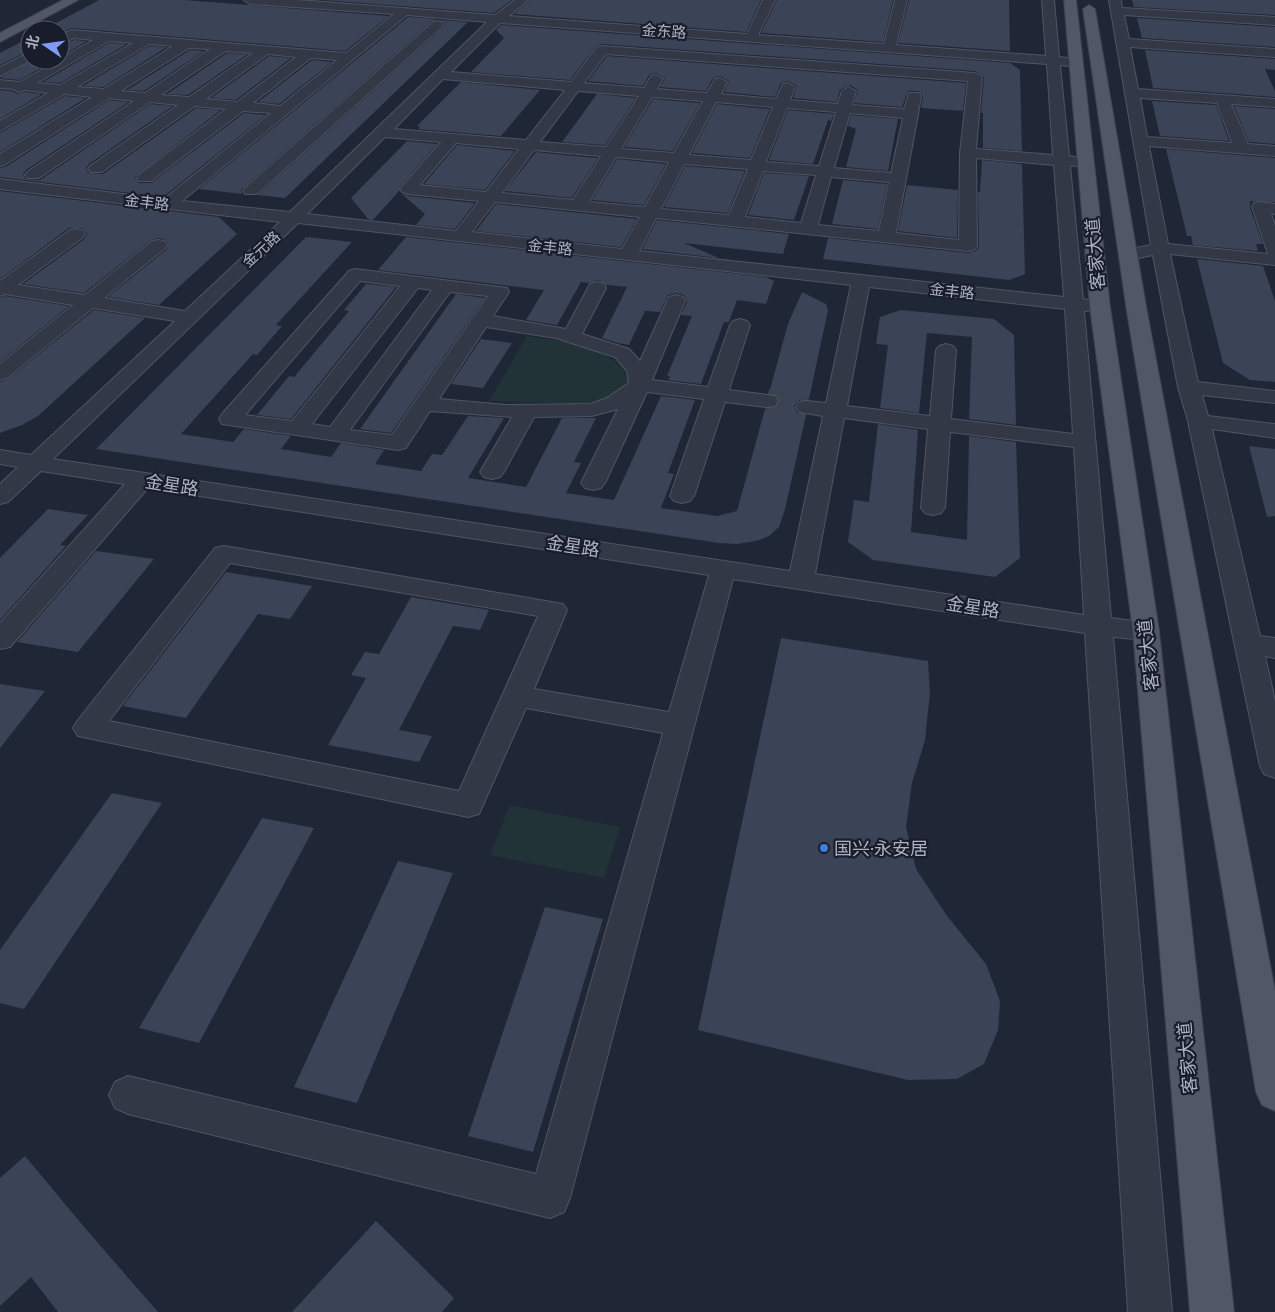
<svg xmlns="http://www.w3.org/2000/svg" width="1275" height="1312" font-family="'Archivo Narrow','Noto Sans SC',sans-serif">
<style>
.green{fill:#223338}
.building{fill:#3b4356}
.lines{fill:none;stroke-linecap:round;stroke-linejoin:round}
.minor-tunnel{stroke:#3b4252;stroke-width:22;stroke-dasharray:22 11;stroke-linecap:butt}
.minor-casing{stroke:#505564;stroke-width:2}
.major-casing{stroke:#3c4150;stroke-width:2}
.minor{fill:#333846;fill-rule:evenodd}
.major{fill:#515767;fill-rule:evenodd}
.shop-dot{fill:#3f7fe0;stroke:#191d2b;stroke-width:2}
.labels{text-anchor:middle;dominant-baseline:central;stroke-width:4.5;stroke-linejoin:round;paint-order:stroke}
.far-street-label{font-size:15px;fill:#adb2c3;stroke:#191d2b}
.street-label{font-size:18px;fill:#adb2c3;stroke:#191d2b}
.poi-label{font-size:18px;fill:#adb2c3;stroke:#191d2b;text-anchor:start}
</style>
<rect width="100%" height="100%" fill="#1f2636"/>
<path class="green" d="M527,336C555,340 602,345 622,368C625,372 626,378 629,382L614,395L593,404L489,401Z
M510,805L620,827L604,878L490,855Z"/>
<path class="building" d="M99,0H184L389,16L345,51L72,28L60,33V30H43Z
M322,0H512L494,13Z
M530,0H761L746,32L514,14Z
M777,0H893L883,42L761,33Z
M909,0H1009L1010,51L898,43Z
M1132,0H1275V15L1134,7Z
M408,17L436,19L432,21L244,187L241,190L242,194L199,189Z
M1137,18L1275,27V47L1142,38Z
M440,20L468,22L285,198L258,195L442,29L445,24Z
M501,25L1010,63L1020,70L1022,151L983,148V113H981L984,77L975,71L602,44L596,46L570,80L471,72L504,38L496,30Z
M30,37V50L0,65V53Z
M74,40L87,41L60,57V46Z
M109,43L127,44L60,83L43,82Z
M149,46L167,47L104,87L83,86Z
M190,50L204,51L144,91L127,90Z
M1145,50L1275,59V70L1265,69L1275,91V97L1153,88Z
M227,53L248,54L188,95L167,94Z
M269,56L291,58L236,100L211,98Z
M607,56L966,83L963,111L921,108L923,96L919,91H908L902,107L854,103L858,90L850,85L840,90L837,102L793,98L797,86L788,81L781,83L775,97L724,92L729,81L720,76L713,78L706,91L660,87L665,79L656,73L649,75L643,86L588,81Z
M34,60H54L20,80L0,78Z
M312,60L332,62L279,104L258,102Z
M461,82L540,90L501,136L418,129L420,127L417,126Z
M0,90L12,91L18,94L25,92L42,94L0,119Z
M597,94L636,98L605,145L562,142Z
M65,96L86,98L0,152V133Z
M653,99L700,103L673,151L624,147Z
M109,100L129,102L26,170L23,174L25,179L40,180L150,104L173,106L89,164L86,168L88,173L103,174L196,108L221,110L135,177L139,183H151L244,113L266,115L163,197L0,177V168L7,166Z
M1152,101L1216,105L1229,141L1160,136Z
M717,104L770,109L750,158L692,153Z
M1234,106L1275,109V144L1249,142Z
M788,110L834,114L831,121L828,120L813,164L769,160Z
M851,115L898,119L888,171L846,167L856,129L848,126Z
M407,141L437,144L399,188V191L373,220L368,219L351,198Z
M457,145L515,151L485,190L424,184Z
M1166,149L1275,158V202L1250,201V208L1263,244H1256L1258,251L1193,245L1191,236H1187Z
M536,152L554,154L598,158L572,198L505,191Z
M617,159L666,164L644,205L592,200Z
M982,160L1022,164L1025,274L1009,280L823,259L828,238L968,253L976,251L979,246L978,192H980Z
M685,166L745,171L728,213L664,207Z
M764,173L809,176L794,220L748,215Z
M843,180L887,184L878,229L832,224Z
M907,185L958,190L957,238L898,231Z
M0,191L219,217L237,234L159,305L108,297L166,250L168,244L164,239L158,238L151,240L84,293L23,284L83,240L87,234L82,228H69L0,279Z
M402,194L408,196L475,203L455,229L416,225L425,214Z
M496,204L637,219L621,247L476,231Z
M657,220L789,234L783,254L684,243L719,258L642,249Z
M306,237L352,242L276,325L282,326L257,355L253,354L181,434L233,442L244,429L291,436L281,449L331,457L341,443L384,450L375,464L421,471L432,454L442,455L468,416L504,418L468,478L526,487L562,418H596L574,462L581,463L566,493L614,500L661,396L695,400L668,473L674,474L661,508L717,516L737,511L765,409L775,408L780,402L777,395L769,393L788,324L802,292L826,304L828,310L809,399L799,400L794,406L797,413L806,415L785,509L779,527L769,536L756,541L737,544L719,543L96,449Z
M406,237L766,277L774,281L766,304L737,300L729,322H724L701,384L668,380L670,376H667L692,316L681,315L687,302L684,295L677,293L668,295L660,312L645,311L629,345L618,343L602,338L627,287L607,285L598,280L589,283L581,282L557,325L526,320L544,290L378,270Z
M1197,259L1263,266L1275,301V382L1250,380L1223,363Z
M366,284L396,287L291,419L257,415L289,376L294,377L349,311L344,310Z
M456,294L485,298L391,433L360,429Z
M5,296L69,306L0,362V298Z
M94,310L145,318L38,416L22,425L0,433V382L8,379Z
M901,310L994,319L1014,335L1016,425L969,419L972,337L927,333L919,413L880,408L888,345L876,344L880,317Z
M481,339L512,343L483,388L451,384Z
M878,424L918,430L911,532L967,540L969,436L1016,442L1020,558L995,577L873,560L848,542L854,500L869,502Z
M1249,446L1275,449V516L1267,517Z
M48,509L88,515L60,545L66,546L0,620V558Z
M96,551L154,559L78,652L17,642Z
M226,572L312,586L290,619L258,614L186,718L123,706Z
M411,597L489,610L480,630L453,626L399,730L432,736L419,762L328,745L366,678L351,675L365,652L379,654Z
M781,638L928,661L930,692L925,740L912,783L906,827L916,869L947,916L986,964L1000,1001L998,1030L984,1064L957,1079L908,1080L698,1030Z
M0,684L45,691L0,748Z
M112,793L162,803L24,1009L0,1003V950Z
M262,818L314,828L199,1043L139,1028Z
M398,861L453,873L357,1103L294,1087Z
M545,907L603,919L533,1152L468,1136Z
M25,1156L85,1228L158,1312H58L31,1277L0,1306V1178Z
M376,1221L454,1298L442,1312H292Z"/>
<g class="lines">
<path class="minor-tunnel" d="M767,401L807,407"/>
<g class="minor-casing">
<path id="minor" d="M244,0H297L495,15L515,0H528L509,16L747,34L763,0H775L758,35L884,44L895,0H907L896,45L1046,56L1042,0H1054L1059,57L1076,59L1078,62L1071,66L1060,65L1069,156L1086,159L1088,162L1086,165L1070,166L1083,299L1098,302L1101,306L1098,310L1084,311L1111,618L1156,624L1159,631L1156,638L1146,640L1113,637L1172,1312H1128L1085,633L733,579L570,1198L564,1212L550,1218L128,1114L115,1108L109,1095L115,1082L128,1076L536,1174L663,733L526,708L479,814L468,817L78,736L73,728L78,720L215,548L224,546L563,604L567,610L534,689L669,712L709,575L148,488L10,647L0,649V623L125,484L41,471L8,502L0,504V484L18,467L0,464V450L31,455L175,321L93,308L7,378L0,380V364L73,305L5,294L0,296V281L70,230L76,229L82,230L85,234L82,238L18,285L85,295L152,241L158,240L164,241L167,245L164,249L104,298L185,311L280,222L0,189V179L164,199L271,113L243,111L151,181H139L137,178L139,175L226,109L195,106L102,172H90L88,169L90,166L178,105L150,102L39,178H27L25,175L27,172L134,101L109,98L6,164L0,166V154L92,97L65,94L0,131V121L48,93L25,90L19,92L13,89L0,88V80L20,82L93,40L74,38L60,44V35L72,30L346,53L394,14L250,4ZM407,15L487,22L290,212L182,201ZM500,23L1047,64L1053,155L976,149L982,77L975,73L602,46L597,47L571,82L451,72ZM109,41L133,43L60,85L37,83ZM149,44L173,46L104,89L77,87ZM189,48L210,49L145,93L121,91ZM226,51L253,53L189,97L161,95ZM268,54L296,57L237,102L206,99ZM606,54L968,81L960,153L959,240L896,233L918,114L921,96L919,93H909L904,109L852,105L856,91L849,87L842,91L838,104L790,100L795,87L788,83L783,84L776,99L721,94L727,82L720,78L715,79L707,93L657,89L663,79L656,75L651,76L644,88L584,83ZM311,58L337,60L280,106L253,103ZM443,79L565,90L526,140L394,129ZM578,91L639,96L606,147L540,142ZM652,97L703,101L674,153L621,149ZM716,102L773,107L751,160L689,155ZM787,108L836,112L819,166L766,162ZM850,113L903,118L891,173L834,168ZM385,137L441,142L400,189L402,192L408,194L479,201L456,231L307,214ZM456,143L519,149L486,192L420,185ZM534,150L601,156L573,200L502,193ZM616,157L669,162L645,207L589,202ZM976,158L1054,165L1064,297L639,251L656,218L968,251L974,250L977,246ZM684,164L748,169L729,215L661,209ZM763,171L816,175L801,223L745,217ZM831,177L889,182L879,231L818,225ZM495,202L640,217L622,249L472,232ZM298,223L851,285L826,403L807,401L799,402L796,407L799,412L823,416L790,571L53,459ZM869,287L1065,309L1073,434L951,419L956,350L953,346L946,344L939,346L936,350L930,416L847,406ZM844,418L928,429L921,508L925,513L933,515L941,513L945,508L950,432L1074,447L1084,615L815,574ZM230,563L538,616L459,791L109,721Z
M1109,0H1121L1122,8L1275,17V25L1124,15L1129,39L1275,49V57L1130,47L1138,89L1275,99V107L1231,104L1248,144L1275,146V156L1149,146L1168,244L1268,254L1252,207L1254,203L1260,202L1275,204V214L1271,213L1275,226V265L1170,254L1198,382L1275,391V403L1202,395L1208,416L1275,424V438L1212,429L1260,636L1275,638V658L1265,656L1275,701V778L1264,774L1260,766L1188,421L1178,387L1153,255L1128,260L1122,259L1119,255L1122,251L1151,245ZM1140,98L1217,103L1232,143L1147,137Z
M437,21L441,22L443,25L441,28L257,194H245L243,191L245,188L433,22Z
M30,52V60H32L0,76V67Z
M355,269L507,288L509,292L493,316L566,329L590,284L597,282L604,284L606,288L582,334L629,349L640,361L667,301L669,297L676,295L683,297L685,301L652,380L708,387L730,325L733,321L740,319L747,321L750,325L729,390L775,396L778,401L775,406L767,407L725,402L694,496L690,501L682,503L674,501L670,496L704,399L647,392L605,483L601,488L593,490L585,488L581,483L618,409L592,416L534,417L504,472L500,477L492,479L484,477L480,472L512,417L430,411L406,448L398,450L222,424L219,419L222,414L349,271ZM360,281L400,286L292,421L245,415ZM418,288L432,290L330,427L312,424ZM450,292L488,296L392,435L350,430ZM486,327L556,338L615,357L627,371L629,383L607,398L591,404L506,405L439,399Z"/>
</g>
<g class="major-casing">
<path id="major" d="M63,0H78L0,42V33Z
M1064,0H1076L1110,307L1159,631L1234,1312H1190L1133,631L1090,307Z
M1089,5L1095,9L1147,312L1275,991V1111L1262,1105L1256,1092L1127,312L1083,9Z"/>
</g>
<use href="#minor" class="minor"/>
<use href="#major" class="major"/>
</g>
<circle class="shop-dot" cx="824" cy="848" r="5"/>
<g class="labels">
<g class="far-street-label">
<text transform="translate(664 31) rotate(4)">金东路</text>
<text transform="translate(147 202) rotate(7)">金丰路</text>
<text transform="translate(550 247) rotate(6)">金丰路</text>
<text transform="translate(261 249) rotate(-43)">金元路</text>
<text transform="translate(952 291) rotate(6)">金丰路</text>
</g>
<g class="street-label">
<text transform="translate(1095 254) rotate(-95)">客家大道</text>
<text transform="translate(172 485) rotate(9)">金星路</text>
<text transform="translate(573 546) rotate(9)">金星路</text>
<text transform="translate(973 607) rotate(9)">金星路</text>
<text transform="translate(1148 655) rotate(-96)">客家大道</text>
<text transform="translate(1187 1058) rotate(-95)">客家大道</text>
</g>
<g class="poi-label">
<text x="834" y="848">国兴·永安居</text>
</g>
</g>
<g transform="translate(45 45) rotate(283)"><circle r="24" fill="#191d2b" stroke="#545968"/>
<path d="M0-4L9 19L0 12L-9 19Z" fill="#7f9bf6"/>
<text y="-8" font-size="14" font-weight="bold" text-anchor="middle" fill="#adb2c3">北</text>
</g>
</svg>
